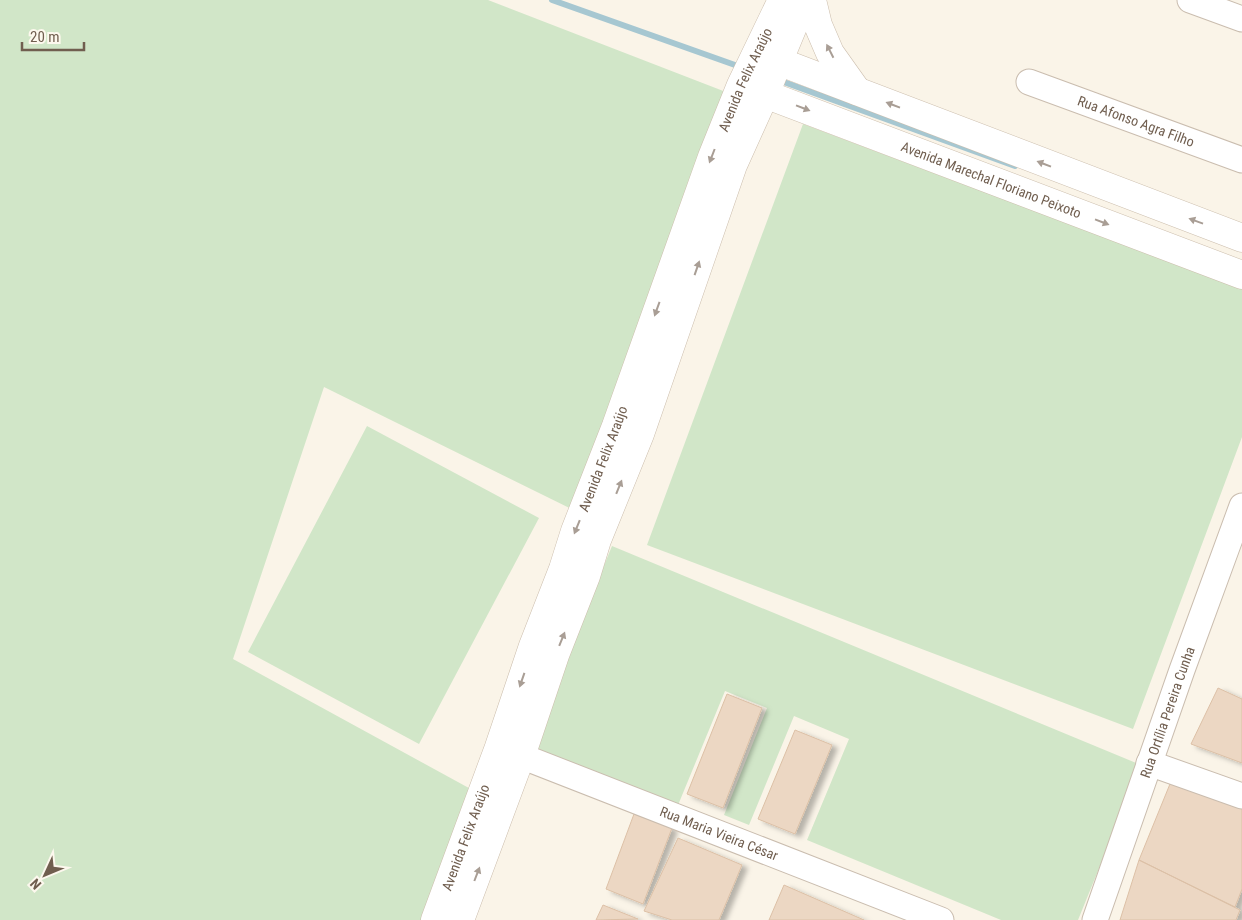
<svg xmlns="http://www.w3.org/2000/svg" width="1242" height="920" font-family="'Roboto Condensed',sans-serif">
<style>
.green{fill:#d1e6c8}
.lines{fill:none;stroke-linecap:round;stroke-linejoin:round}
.stream{stroke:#a6c7d1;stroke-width:6}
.building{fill:#ecd7c3;stroke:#dcc0a6;filter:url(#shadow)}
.street-casing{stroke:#cabdaf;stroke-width:27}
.secondary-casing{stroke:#ccbead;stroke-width:29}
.street{stroke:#fff;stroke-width:25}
.secondary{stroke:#fff;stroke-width:28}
.oneway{fill:#a99e95}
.labels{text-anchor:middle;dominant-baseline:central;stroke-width:4;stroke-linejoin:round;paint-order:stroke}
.street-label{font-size:14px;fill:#705e4f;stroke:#fdf8ee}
</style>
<defs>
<filter id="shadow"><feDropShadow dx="5.5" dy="3" stdDeviation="2.5" flood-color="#0004"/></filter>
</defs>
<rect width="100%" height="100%" fill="#faf4e8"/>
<path class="green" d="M0,0H488L767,108L606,526L324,387L233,659L478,793L423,920H0Z
M803,124L1242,289V437L1133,729L647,545Z
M367,426L539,518L419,744L248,652Z
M612,546L1141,765L1078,920H1001L807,840L849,739L794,716L749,825L724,815L767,708L725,691L676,810L529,749Z"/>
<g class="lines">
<path class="stream" d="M552,0L735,65
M781,81L1015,166"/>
</g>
<path class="building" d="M1218,688L1242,699V763L1191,744Z
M727,694L762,708L723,808L687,794Z
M795,730L832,745L795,834L758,819Z
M1172,779L1242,801V889L1235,907L1139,860Z
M634,814L672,828L643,904L606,889Z
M678,838L742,865L719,920H672L644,911Z
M1139,860L1240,910L1236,920H1120Z
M784,885L864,920H769Z
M603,905L638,919L596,920Z"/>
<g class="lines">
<g class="street-casing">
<g id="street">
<path d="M1190,0L1242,19"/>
<path id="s1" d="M1029,82L1242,160"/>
<path id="s2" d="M503,749L941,920"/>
<path d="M1149,763L1242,796"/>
<path id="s3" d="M1095,920L1182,670L1242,506"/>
</g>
</g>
<g class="secondary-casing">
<g id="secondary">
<path d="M812,0L818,25L830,53L857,91"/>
<path d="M762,55L1242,238"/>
<path id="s4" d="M749,88L1242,275"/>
<path id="s5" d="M435,920L499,747L533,646L563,569L575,531L616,426L712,157L741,85L782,0"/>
<path d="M460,920L521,756L555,655L586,576L597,540L640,434L733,165L765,94L804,0"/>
</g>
</g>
<use href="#street" class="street"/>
<use href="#secondary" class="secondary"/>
</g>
<defs><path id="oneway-solid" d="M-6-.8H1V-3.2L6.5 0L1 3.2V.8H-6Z" transform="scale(1.25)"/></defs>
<g class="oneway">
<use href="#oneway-solid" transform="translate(830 51) rotate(-117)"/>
<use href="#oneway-solid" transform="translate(893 105) rotate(-159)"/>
<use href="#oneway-solid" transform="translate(803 108) rotate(21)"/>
<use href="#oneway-solid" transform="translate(712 156) rotate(111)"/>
<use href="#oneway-solid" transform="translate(1044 164) rotate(-159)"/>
<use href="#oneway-solid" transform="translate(1196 221) rotate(-160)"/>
<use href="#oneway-solid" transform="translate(1102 222) rotate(21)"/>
<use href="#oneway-solid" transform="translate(697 268) rotate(-71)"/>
<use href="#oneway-solid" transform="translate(657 309) rotate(110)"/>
<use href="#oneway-solid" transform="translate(619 487) rotate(-68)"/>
<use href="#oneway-solid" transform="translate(577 527) rotate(112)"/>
<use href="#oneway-solid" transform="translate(562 639) rotate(-68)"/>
<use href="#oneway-solid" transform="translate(522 680) rotate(109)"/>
<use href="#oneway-solid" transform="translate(477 874) rotate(-69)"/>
</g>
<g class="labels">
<g class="street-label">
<text stroke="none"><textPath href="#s5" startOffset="896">Avenida Felix Araújo</textPath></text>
<text stroke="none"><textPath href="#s1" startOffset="114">Rua Afonso Agra Filho</textPath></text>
<text stroke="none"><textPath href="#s4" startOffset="259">Avenida Marechal Floriano Peixoto</textPath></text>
<text stroke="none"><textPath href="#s5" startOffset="491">Avenida Felix Araújo</textPath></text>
<text stroke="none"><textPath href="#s3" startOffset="220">Rua Ortília Pereira Cunha</textPath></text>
<text stroke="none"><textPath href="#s2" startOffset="232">Rua Maria Vieira César</textPath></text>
<text stroke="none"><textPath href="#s5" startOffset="88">Avenida Felix Araújo</textPath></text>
</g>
</g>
<g transform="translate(45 875) rotate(226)" stroke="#fdf8ee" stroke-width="4" paint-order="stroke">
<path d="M0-4L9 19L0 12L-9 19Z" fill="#705e4f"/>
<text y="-8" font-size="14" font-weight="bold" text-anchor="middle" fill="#705e4f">N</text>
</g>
<path d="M22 42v8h62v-8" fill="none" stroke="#705e4f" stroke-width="2.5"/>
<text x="30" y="42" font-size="15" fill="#705e4f" stroke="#fdf8ee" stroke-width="4" paint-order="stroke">20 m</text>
</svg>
